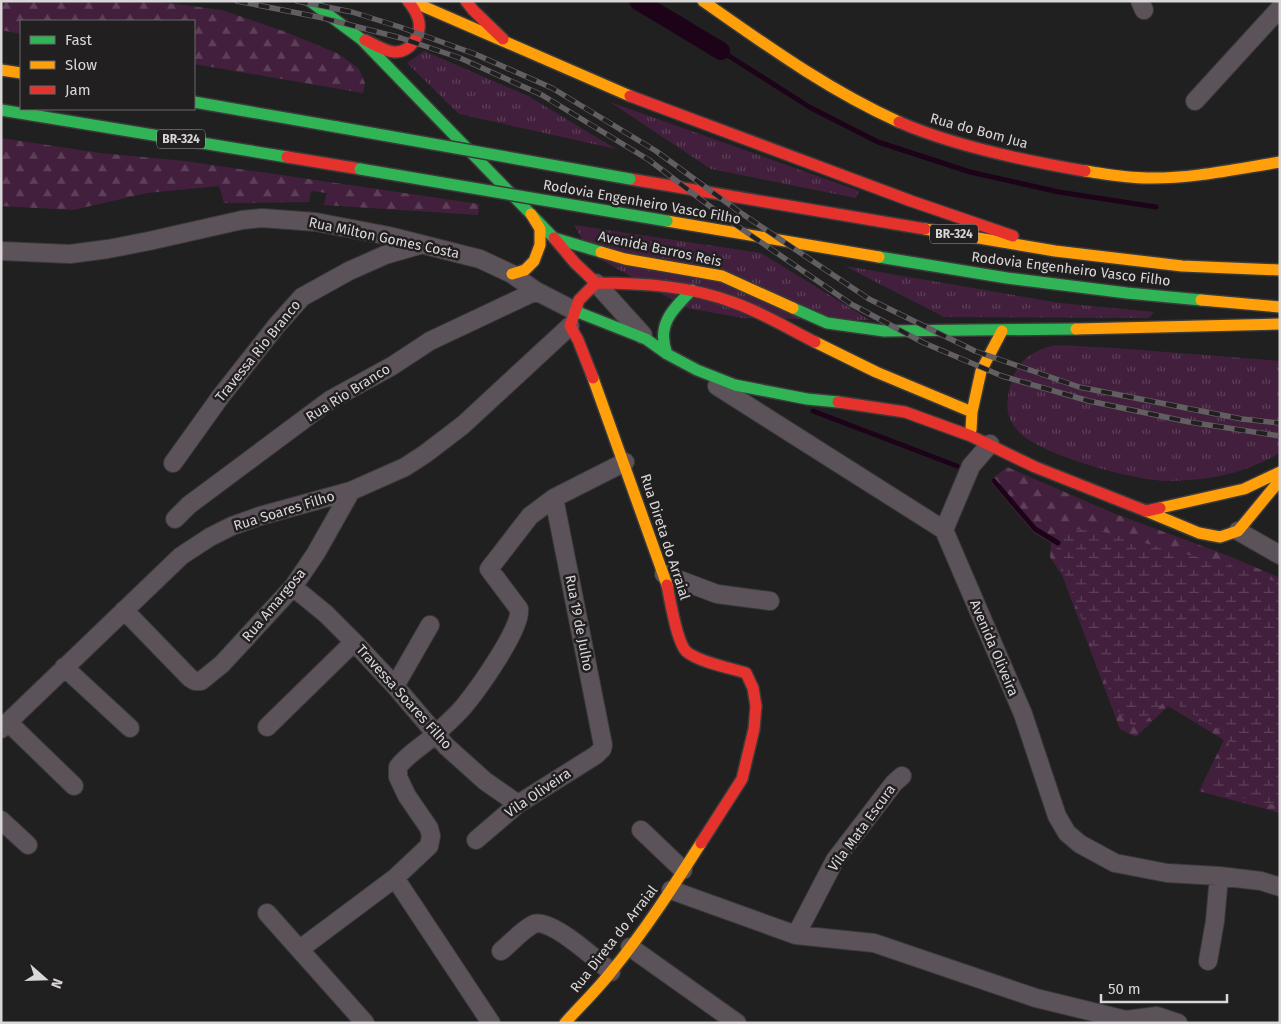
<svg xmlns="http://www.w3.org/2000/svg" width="1281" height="1024" font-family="'Fira Sans',sans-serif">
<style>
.grass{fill:url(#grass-tufts)}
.forest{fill:url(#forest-firs)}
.wetland{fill:url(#wetland-marsh)}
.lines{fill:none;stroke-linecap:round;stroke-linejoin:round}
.stream{stroke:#1c0318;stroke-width:5}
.canal{stroke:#1c0318;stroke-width:18}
.street-casing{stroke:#3b3a3b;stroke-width:20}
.fast-casing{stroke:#3b3a3b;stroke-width:14}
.slow-casing{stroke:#3b3a3b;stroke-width:14}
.jam-casing{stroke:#3b3a3b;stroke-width:14}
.street{stroke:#5c535a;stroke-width:18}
.fast{stroke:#30b455;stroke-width:11}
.slow{stroke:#ff9f0a;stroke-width:11}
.jam{stroke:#e5322d;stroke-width:11}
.rail-casing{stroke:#625e62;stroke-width:5.5}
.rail{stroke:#221f21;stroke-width:4;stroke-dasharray:11;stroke-linecap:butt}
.fast-bridge-casing{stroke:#3b3a3b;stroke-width:14;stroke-linecap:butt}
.fast-bridge{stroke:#30b455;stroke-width:11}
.labels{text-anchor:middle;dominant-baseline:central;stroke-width:5;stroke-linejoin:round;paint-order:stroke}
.shield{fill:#221f21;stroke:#a2a0a1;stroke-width:1}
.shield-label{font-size:12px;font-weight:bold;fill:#d9d7d8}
.street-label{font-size:14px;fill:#d9d7d8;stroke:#221f21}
</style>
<defs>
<pattern id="grass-tufts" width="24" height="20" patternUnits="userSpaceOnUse" patternTransform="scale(1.25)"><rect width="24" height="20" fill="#42203d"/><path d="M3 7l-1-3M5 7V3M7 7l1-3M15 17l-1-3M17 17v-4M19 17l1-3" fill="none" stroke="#5d4058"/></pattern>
<pattern id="forest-firs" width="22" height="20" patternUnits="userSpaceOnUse" patternTransform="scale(1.25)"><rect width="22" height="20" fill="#42203d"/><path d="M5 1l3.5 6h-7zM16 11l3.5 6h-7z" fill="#5d4058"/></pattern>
<pattern id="wetland-marsh" width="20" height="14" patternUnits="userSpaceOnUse" patternTransform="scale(1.25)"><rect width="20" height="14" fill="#42203d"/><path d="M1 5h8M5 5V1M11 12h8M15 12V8" fill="none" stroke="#5d4058"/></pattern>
</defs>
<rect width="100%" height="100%" fill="#212021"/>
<path class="grass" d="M424,51L528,96L616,149L459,114L407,63Z
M610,102L859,191L856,198L711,169Z
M574,225L761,253L870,320L743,318L687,308L591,254Z
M845,266L1060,303L1154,312L1149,318L944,317Z
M1054,345L1115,348L1280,361V453C1243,474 1212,480 1170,481C1139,482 1040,455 1019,432C1004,416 1006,402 1011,383C1017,360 1033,351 1054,345Z"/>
<path class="forest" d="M1,1H152L222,10L283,31L339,54L359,69L365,83L363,93L194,64V21H21V34L1,30Z
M1,138L100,153L185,161L479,204L478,215L324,205L327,193L311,191L309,202L224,203L219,186L147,193L73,210L1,206Z
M1007,467L1113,513L1229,556L1280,578V813L1199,791L1224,740L1168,706L1136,737L1120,729L1062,575L1050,557L1051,543L1034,533L990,481Z"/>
<path class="wetland" d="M1093,529L1238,568L1280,583V806L1221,794L1212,786L1211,776L1229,744L1226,734L1173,702H1164L1145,722L1136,726C1126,723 1122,717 1116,708L1056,552L1058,543L1069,530Z"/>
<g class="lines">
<path class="stream" d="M721,51L811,108L878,142L970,172L1059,192L1156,207
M813,411L957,466
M994,481L1035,529L1058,543"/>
<path class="canal" d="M638,1L721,51"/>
<g class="street-casing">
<path id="street" d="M1140,1L1144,10
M1195,101L1280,8
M1,251L70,254L108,249L149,241L242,220L262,218L316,222L389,236L480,259L512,274L536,291L575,311
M596,283L643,335
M717,386L944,530L1023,714L1057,816L1067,833L1080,844L1115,863L1167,873L1219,876L1261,881L1280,887
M173,463L221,396L277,325L302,297L349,271L385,255L420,245
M175,519L189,505L330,400L392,366L430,341L536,291
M944,530L971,466L990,444
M1238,531L1280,555
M664,574L717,594L770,601
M293,587L326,614L354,642L395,686L446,746L485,781L518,804
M124,610L190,678L195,681H201L222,664L293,587L316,553L351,491
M64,667L130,728
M395,686L430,625
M8,722L74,786
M267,727L354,642
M1,729L181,556L210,537L232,526L260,516L351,491L405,467L425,454L463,425L570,326
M1,820L28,845
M641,830L683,870
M476,840L518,804L596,755L602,749L603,745L554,498
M395,878L491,1023
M671,890L796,935L874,943L1036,998L1126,1020L1157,1016L1178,1023
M267,913L365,1023
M796,935L835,860L894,783L902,776
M630,947L737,1023
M300,949L395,878L429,846L431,836L429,828L407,796L398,777V767C408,753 426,744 438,732C447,723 457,715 465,705C478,689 522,628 519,609L489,569L530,516L554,498L625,462
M501,951C512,942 523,929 534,924C550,917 598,961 611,972
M1208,961L1215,921L1219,876"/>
</g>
<g class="fast-casing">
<path id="fast" d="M310,1L361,39L554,238L601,252
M194,102L337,127
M1,110L287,157
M879,257L1007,278L1127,293L1201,300
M793,308L827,323L884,331L1076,329
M575,311L646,339L667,354L697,370L735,385L807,399L838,402
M667,354C656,325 672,310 692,290"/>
</g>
<g class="slow-casing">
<path id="slow" d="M411,1L630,96
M703,1C766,45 828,90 899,122
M1,70L21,73
M1085,171C1106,174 1126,178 1147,178C1191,179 1236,169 1280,162
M667,221L879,257
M925,229L1055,251L1182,266L1280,270
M601,252L625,259L722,276L793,308
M512,274L525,270L534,261L540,245V229L531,214
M1201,300L1280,307
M1076,329L1280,324
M815,342L876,372L972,412
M593,378L667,585
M971,430L972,412L981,371L1002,331
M1160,508L1244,489L1280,472
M1146,511L1199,533L1220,537L1238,531L1280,480
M565,1023C580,1006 597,990 611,972C644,932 673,887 701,843"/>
</g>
<g class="jam-casing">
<path id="jam" d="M466,1L473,10L503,39
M365,40C374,44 384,51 394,52C411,53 423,33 418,18C416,12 412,6 408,1
M630,96L911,201L1013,236
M899,122C954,146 1026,161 1085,171
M287,157L360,169
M630,179L925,229
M554,238L575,263L596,283C643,283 691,286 735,303C763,313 789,329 815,342
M593,378L578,340L570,326L579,300L596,283
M838,402L905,412L971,436L1035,467L1146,511L1160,508
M667,585C670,599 677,644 687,652C699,662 730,668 746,673L753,688L756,706L754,729L742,779L701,843"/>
</g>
<use href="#street" class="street"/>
<use href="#fast" class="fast"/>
<use href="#slow" class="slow"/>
<use href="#jam" class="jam"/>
<g class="rail-casing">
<path id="rail" d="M237,1L323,18L401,38L460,58L542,95L649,160L720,214L851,304L924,343L1002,376L1089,401L1189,422L1280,436
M297,1L352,12L400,27L475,54L552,88L656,151L741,213L869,299L975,351L1079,387L1242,419L1280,423"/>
</g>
<use href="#rail" class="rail"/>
<g class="fast-bridge-casing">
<path id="fast-bridge" d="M337,127L630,179
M360,169L667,221"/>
</g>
<use href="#fast-bridge" class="fast-bridge"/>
</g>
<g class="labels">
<g class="shield">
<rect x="157" y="129.5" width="48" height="19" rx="4"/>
<rect x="930" y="224.5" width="48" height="19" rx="4"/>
</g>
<g class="shield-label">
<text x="181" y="139">BR-324</text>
<text x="954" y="234">BR-324</text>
</g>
<g class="street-label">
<text transform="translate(979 131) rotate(15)">Rua do Bom Jua</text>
<text transform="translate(642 202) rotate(10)">Rodovia Engenheiro Vasco Filho</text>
<text transform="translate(384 238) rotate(12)">Rua Milton Gomes Costa</text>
<text transform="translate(660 249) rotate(12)">Avenida Barros Reis</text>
<text transform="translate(1071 269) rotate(7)">Rodovia Engenheiro Vasco Filho</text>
<text transform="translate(258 351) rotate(-51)">Travessa Rio Branco</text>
<text transform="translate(348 393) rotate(-32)">Rua Rio Branco</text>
<text transform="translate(284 511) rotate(-17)">Rua Soares Filho</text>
<text transform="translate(665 537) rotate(72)">Rua Direta do Arraial</text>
<text transform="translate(274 605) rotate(-50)">Rua Amargosa</text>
<text transform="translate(579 623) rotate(79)">Rua 19 de Julho</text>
<text transform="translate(994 648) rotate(67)">Avenida Oliveira</text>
<text transform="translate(404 697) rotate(48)">Travessa Soares Filho</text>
<text transform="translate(538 793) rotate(-34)">Vila Oliveira</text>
<text transform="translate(862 828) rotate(-54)">Vila Mata Escura</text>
<text transform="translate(614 939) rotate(-52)">Rua Direta do Arraial</text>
</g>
</g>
<rect width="1281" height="1024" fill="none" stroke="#d9d7d8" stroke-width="5"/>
<rect x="20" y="20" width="175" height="90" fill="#221f21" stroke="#6b696a"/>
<rect x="30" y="36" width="25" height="8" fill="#30b455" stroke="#6b696a"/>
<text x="65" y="45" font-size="15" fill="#d9d7d8">Fast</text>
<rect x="30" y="61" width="25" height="8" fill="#ff9f0a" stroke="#6b696a"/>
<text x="65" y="70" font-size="15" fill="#d9d7d8">Slow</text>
<rect x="30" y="86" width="25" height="8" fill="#e5322d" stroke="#6b696a"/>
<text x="65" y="95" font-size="15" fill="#d9d7d8">Jam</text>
<g transform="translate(45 979) rotate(110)" stroke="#221f21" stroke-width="4" paint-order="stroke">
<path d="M0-4L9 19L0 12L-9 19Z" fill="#d9d7d8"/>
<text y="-8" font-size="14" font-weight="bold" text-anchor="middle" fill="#d9d7d8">N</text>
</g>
<path d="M1101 994v8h126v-8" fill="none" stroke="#d9d7d8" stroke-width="2.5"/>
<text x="1108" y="994" font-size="15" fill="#d9d7d8" stroke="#221f21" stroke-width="4" paint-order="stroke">50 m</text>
</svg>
